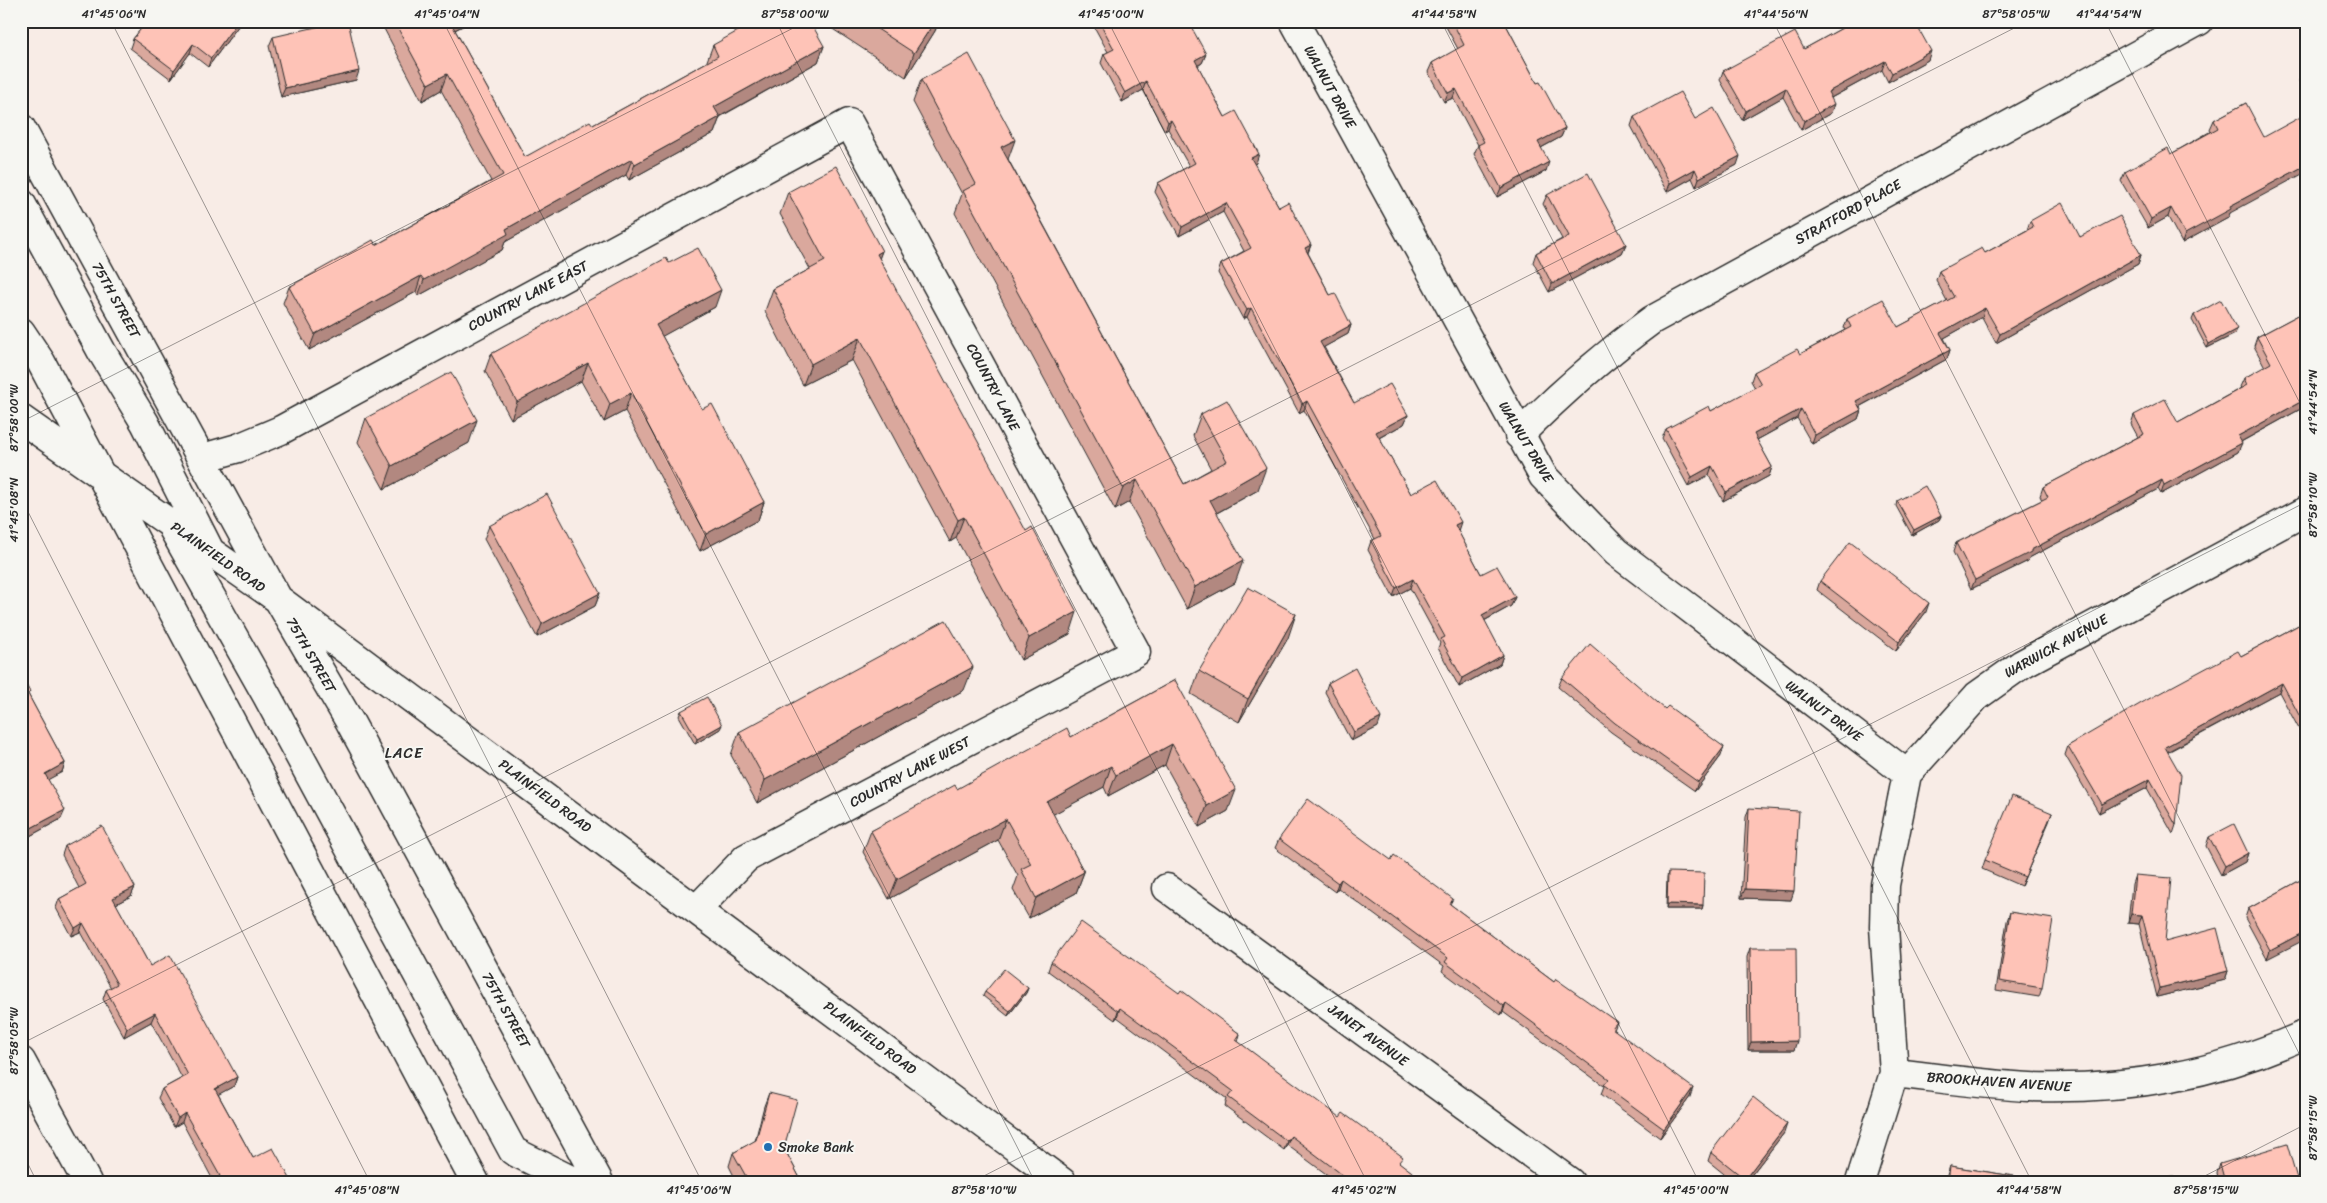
<svg xmlns="http://www.w3.org/2000/svg" width="2327" height="1203" font-family="Sriracha,sans-serif">
<style>
.lines{fill:none;stroke-linecap:round;stroke-linejoin:round}
.street-casing{stroke:#2b2b2b;stroke-width:31}
.secondary-casing{stroke:#2b2b2b;stroke-width:31}
.street{stroke:#f6f6f2;stroke-width:28}
.secondary{stroke:#f6f6f2;stroke-width:28}
.wall{fill:#daa89d;stroke:#2b2b2b}
.shaded-wall{fill:#b28880;stroke:#2b2b2b}
.building{fill:#fec3b7;stroke:#2b2b2b}
.ticks{fill:none;stroke:#2b2b2b;stroke-width:1;stroke-opacity:0.45}
.poi-dot{fill:#1f6fb2;stroke:#f6f6f2;stroke-width:2}
.labels{text-anchor:middle;dominant-baseline:central;stroke-width:4;stroke-linejoin:round;paint-order:stroke}
.street-label{font-size:14px;fill:#2b2b2b;stroke:#f6f6f2}
.poi-label{font-size:14px;fill:#2b2b2b;stroke:#f6f6f2;text-anchor:start}
.neighbourhood-label{font-size:15px;letter-spacing:1px;fill:#2b2b2b;stroke:#f6f6f2}
.neatline{fill:none;stroke:#2b2b2b;stroke-width:2}
.ticks-label{font-size:12px;text-anchor:middle;fill:#2b2b2b}
</style>
<rect width="100%" height="100%" fill="#f8ece6"/>
<filter id="ink" filterUnits="userSpaceOnUse"><feTurbulence type="fractalNoise" baseFrequency=".02" numOctaves="2"/><feDisplacementMap in="SourceGraphic" scale="10" xChannelSelector="R" yChannelSelector="G"/><feConvolveMatrix kernelMatrix="1 2 1 2 8 2 1 2 1" color-interpolation-filters="sRGB"/></filter>
<g filter="url(#ink)">
<g class="lines">
<g class="street-casing">
<path id="street" d="M1294,21L1543,476L1616,552L1907,774
M1519,435C1561,393 1604,355 1652,320L2199,21
M203,458L238,448L281,430L849,123L1136,652L746,858L697,909
M1167,888L1570,1182
M21,1061L87,1182
M1894,1073C1939,1078 1985,1085 2030,1087C2129,1090 2216,1075 2306,1034
M1860,1182L1894,1073L1884,927L1885,885L1907,774L1977,696L2022,664L2306,511"/>
</g>
<g class="secondary-casing">
<path id="secondary" d="M21,128L278,599L350,722L599,1182
M21,203L102,352L145,423L209,549
M21,332L41,362L475,1182
M21,419L278,599L1062,1182
M173,529L267,696L513,1151L575,1182"/>
</g>
<use href="#street" class="street"/>
<use href="#secondary" class="secondary"/>
</g>
<path class="wall" d="M147,21H241L239,25L208,67L190,53L171,79L130,48L133,39Z
M380,21H472L455,30L525,157L593,125L707,62V61L713,45L824,46L818,62L720,117L714,133L629,180L626,175L505,242L502,250L418,296L416,292L309,350L283,303L289,287L376,245L491,181L441,90L422,101Z
M826,21H939L935,31L906,77L825,24Z
M1091,21H1150L1154,27L1206,54L1202,63L1198,66L1225,117L1256,163L1254,164L1279,207L1311,245L1308,253L1330,295L1351,325L1348,334L1324,347L1354,403L1408,415L1404,424L1379,438L1411,494L1458,531L1481,574L1515,597L1511,606L1484,621L1503,655L1500,664L1459,687L1438,648L1440,643L1410,588L1393,597L1368,550L1371,541L1375,539L1304,410L1299,413L1247,317L1243,319L1218,273L1221,264L1244,251L1223,212L1179,236L1155,192L1158,183L1189,166L1168,129L1165,131L1143,90L1122,102L1101,63L1104,54L1108,52Z
M1443,21H1504L1537,83L1565,128L1561,137L1541,148L1546,171L1497,197L1474,154L1478,145L1453,98L1444,102L1428,72L1432,63L1458,49Z
M1855,21H1935L1919,30L1928,60L1888,82L1882,70L1831,98V113L1801,130L1783,97L1742,120L1720,80L1723,71L1804,49Z
M1983,21H2002L1987,29Z
M273,37L356,80L281,97L269,46Z
M2306,70V93L2299,81L2303,72Z
M921,80L1008,159L1184,484L1211,469L1193,436L1201,414L1258,490L1217,513L1235,583L1187,609L1129,502L1115,510L955,213L962,194L913,102Z
M2246,103L2230,213L2228,218L2182,243L2168,217L2148,228L2121,181L2125,172L2171,154L2211,131L2210,129L2214,120Z
M1634,117L1695,119L1737,165L1696,187L1692,178L1667,192L1631,126Z
M788,192L882,251L879,258L1070,634L1021,660L956,538L950,542L852,360L803,385L765,311L773,289L810,269L780,214Z
M1547,195L1626,244L1622,253L1549,292L1533,262L1536,253L1562,239L1543,204Z
M2030,221L2141,255L2138,264L1996,343L1982,317L1944,338L1950,350L1947,359L1859,407L1861,410L1858,419L1812,444L1797,418L1757,440L1772,467L1769,476L1723,501L1709,475L1688,486L1662,438L1666,429L1711,411L1755,388L1751,381L1754,372L1800,354L1845,330L1844,328L1847,319L1898,327L1947,301L1936,280L1939,271L1985,253L2027,230Z
M669,263L715,307L662,336L702,409L764,502L758,520L700,551L625,411L604,422L581,381L511,419L485,371L491,354Z
M2306,311V406L2241,442L2238,452L2161,494L2158,489L2029,558L2028,561L1971,589L1953,552L1956,543L2042,500L2040,496L2043,487L2138,437L2131,424L2134,415L2178,423L2241,388L2240,387L2244,378L2265,367L2254,346L2257,337Z
M2194,315L2235,334L2207,348L2192,320Z
M366,418L469,443L384,489L358,442Z
M1897,501L1941,516L1939,520L1912,535L1896,506Z
M489,526L600,593L595,606L537,637L484,539Z
M1820,581L1926,612L1896,651L1817,590Z
M2306,621V742L2279,692L2168,752L2176,825L2173,834L2147,788L2099,813L2065,755L2068,746L2241,656Z
M1288,638L1239,722L1191,694L1199,671Z
M21,676L29,696L65,763L62,772L48,779L61,819L28,837L21,825Z
M1562,678L1721,756L1695,791L1611,732L1558,687Z
M1175,680L1228,811L1199,827L1165,765L1108,796L1104,787L1053,814L1084,872L1076,893L1029,918L1013,890L1018,876L998,840L889,899L863,852L871,831L957,789L1071,737Z
M1328,683L1378,727L1351,741L1325,692Z
M964,690L757,803L731,755L739,732Z
M681,711L720,729L695,744L679,716Z
M1749,808L1791,900L1741,898L1746,817Z
M2052,813L2021,886L1982,869L1985,860Z
M2209,837L2248,853L2245,862L2221,875L2206,846Z
M1279,839L1451,905L1554,982L1617,1022L1614,1030L1690,1097L1660,1138L1601,1094L1604,1086L1503,1012L1501,1015L1442,971L1444,966L1338,888L1335,892L1275,848Z
M65,846L135,887L131,896L116,904L150,966L237,1077L234,1086L218,1094L253,1158L213,1180L182,1122L174,1127L158,1098L162,1089L182,1078L151,1022L124,1037L103,999L106,990L111,988L80,932L71,936L56,908L59,899L79,888L62,855Z
M1668,872L1703,905L1702,909H1666L1667,877Z
M2135,875L2165,942L2228,971L2225,980L2157,997L2139,924L2128,923L2132,884Z
M2306,877L2267,959L2245,918L2248,909Z
M2010,912L2042,988L2039,997L1996,990L2007,921Z
M1750,948L1794,1050H1748L1747,957Z
M1051,962L1179,993L1240,1034L1238,1042L1425,1182H1337L1287,1145L1284,1150L1225,1106L1227,1099L1117,1017L1115,1020L1048,971Z
M1028,988L1026,993L1008,1016L983,996L985,992Z
M769,1093L784,1148L802,1182H737L729,1166L733,1153L755,1141L764,1106Z
M1784,1133L1746,1182H1734L1708,1161L1711,1152Z
M2220,1164L2298,1182H2219L2217,1173Z
M1950,1166L2051,1182H1946L1947,1175Z"/>
<path class="shaded-wall" d="M238,21H241L239,25L208,67L211,58Z
M449,21H472L443,36Z
M512,21H517L510,25Z
M935,21H939L935,31L906,77L914,53Z
M1922,21H1935L1913,33L1916,24Z
M1990,21H2002L1987,29Z
M193,44L190,53L171,79L174,70Z
M824,46L818,62L708,123L714,107Z
M1931,51L1928,60L1888,82L1892,73Z
M1206,54L1202,63L1191,69L1195,60Z
M1885,61L1882,70L1825,101L1828,92Z
M359,71L356,80L281,97L285,88Z
M447,74L441,90L422,101L428,84Z
M1146,81L1143,90L1122,102L1125,93Z
M1786,88L1783,97L1742,120L1746,111Z
M1456,89L1453,98L1444,102L1448,93Z
M1834,104L1831,113L1801,130L1804,121Z
M720,117L714,133L629,180L635,164Z
M1171,120L1168,129L1165,131L1168,122Z
M1565,128L1561,137L1535,151L1538,142Z
M1015,140L1007,162L1001,147Z
M1259,154L1256,163L1248,167L1251,158Z
M1740,156L1737,165L1696,187L1699,178Z
M632,159L626,175L505,242L502,250L418,296L424,280L506,229Z
M1549,162L1546,171L1497,197L1501,188Z
M2306,165V172L2230,213L2228,218L2182,243L2185,234L2230,206Z
M1695,169L1692,178L1667,192L1670,183Z
M1226,203L1223,212L1179,236L1182,227Z
M2171,208L2168,217L2148,228L2151,219Z
M1626,244L1622,253L1549,292L1552,284Z
M1311,245L1307,254L1305,248Z
M882,251L874,273L877,254Z
M2141,255L2138,264L1996,343L2000,334Z
M421,276L416,292L309,350L315,334Z
M721,290L715,307L650,343L656,325Z
M1251,308L1247,317L1243,319L1247,310Z
M1985,308L1982,317L1937,342L1940,333Z
M1351,325L1348,334L1317,351L1320,342Z
M2237,329L2235,334L2207,348L2209,344Z
M860,338L852,360L803,385L811,364Z
M1950,350L1947,359L1853,410L1856,401Z
M588,363L581,381L511,419L517,402Z
M631,393L625,411L604,422L610,404Z
M2306,399V406L2235,445L2238,436Z
M1307,401L1304,410L1299,413L1302,404Z
M1801,409L1797,418L1751,443L1754,434Z
M1861,410L1858,419L1812,444L1815,435Z
M1408,415L1404,424L1373,441L1376,432Z
M477,420L469,443L384,489L392,466Z
M2242,443L2238,452L2161,494L2164,485Z
M1712,466L1709,475L1688,486L1692,477Z
M1772,467L1769,476L1723,501L1726,492Z
M1266,468L1258,490L1202,521L1210,500Z
M1137,480L1129,502L1115,510L1123,488Z
M2162,480L2158,489L2029,558L2028,561L1971,589L1975,580Z
M764,502L758,520L700,551L706,534Z
M1941,516L1939,520L1912,535L1914,530Z
M964,517L956,538L950,542L958,520Z
M1461,522L1458,531L1455,525Z
M1243,561L1235,583L1187,609L1195,587Z
M1413,579L1410,588L1393,597L1396,588Z
M600,593L595,606L537,637L542,624Z
M1515,597L1511,606L1478,624L1482,615Z
M1929,603L1926,612L1896,651L1899,642Z
M1077,612L1070,634L1021,660L1029,638Z
M1296,614L1288,638L1239,722L1248,699Z
M1503,655L1500,664L1459,687L1462,678Z
M973,667L964,690L757,803L765,780Z
M2282,683L2279,692L2161,755L2165,747Z
M1381,718L1378,727L1351,741L1354,732Z
M722,725L720,729L695,744L697,739Z
M1172,744L1165,765L1108,796L1116,775Z
M1724,747L1721,756L1695,791L1698,782Z
M65,763L62,772L42,783L45,774Z
M1111,766L1104,787L1039,822L1047,802Z
M2150,779L2147,788L2099,813L2102,804Z
M1236,790L1228,811L1199,827L1207,806Z
M65,810L61,819L28,837L31,828Z
M2052,813L2049,822L2021,886L2025,877Z
M1006,819L998,840L889,899L897,879Z
M2248,853L2245,862L2221,875L2225,866Z
M1084,872L1076,893L1029,918L1036,898Z
M1341,879L1338,888L1335,892L1338,883Z
M135,887L131,896L110,907L113,898Z
M1745,889L1794,891L1791,900L1741,898Z
M1667,904L1703,905L1702,909H1666Z
M2131,914L2142,915L2139,924L2128,923Z
M83,923L80,932L71,936L75,928Z
M2306,931V939L2267,959L2270,950Z
M2228,971L2225,980L2157,997L2160,988Z
M1028,988L1026,993L1008,1016L1010,1011Z
M1506,1003L1503,1012L1501,1015L1504,1006Z
M1120,1008L1117,1017L1115,1020L1118,1011Z
M155,1013L151,1022L124,1037L127,1028Z
M1797,1041L1794,1050H1748L1751,1042Z
M237,1077L234,1086L212,1098L215,1089Z
M1693,1088L1690,1097L1660,1138L1664,1129Z
M185,1113L182,1122L174,1127L178,1118Z
M1787,1124L1784,1133L1746,1182H1744L1745,1179Z
M1291,1136L1287,1145L1284,1150L1287,1141Z"/>
<path class="building" d="M147,21H238L211,58L193,44L174,70L133,39Z
M342,21H348L359,71L285,88L273,37Z
M394,21H450L525,157L590,121L593,125L718,56L713,45L756,21H810L824,46L714,107L720,117L635,164L632,159L506,229L508,234L424,280L421,276L315,334L289,287L373,240L376,245L503,175L447,74L428,84Z
M865,21H935L914,53Z
M1099,21H1150L1154,27L1164,21H1188L1206,54L1195,60L1225,117L1236,111L1259,154L1251,158L1279,207L1288,202L1311,245L1305,248L1330,295L1335,293L1351,325L1320,342L1354,403L1390,384L1408,415L1376,432L1411,494L1437,480L1461,522L1455,525L1481,574L1497,566L1515,597L1482,615L1503,655L1462,678L1441,639L1445,637L1413,579L1396,588L1371,541L1381,536L1307,401L1302,404L1251,308L1247,310L1221,264L1251,248L1226,203L1182,227L1158,183L1195,163L1171,120L1168,122L1146,81L1125,93L1104,54L1114,49Z
M1452,21H1504L1537,83L1540,82L1565,128L1538,142L1549,162L1501,188L1478,145L1484,142L1456,89L1448,93L1432,63L1464,45Z
M1855,21H1922L1916,24L1931,51L1892,73L1885,61L1828,92L1834,104L1804,121L1786,88L1746,111L1723,71L1795,32L1804,49Z
M969,54L1015,140L1001,147L1184,484L1227,461L1201,414L1227,400L1266,468L1210,500L1243,561L1195,587L1137,480L1123,488L963,191L976,184L921,80Z
M2306,70V78L2303,72Z
M1680,92L1695,119L1714,108L1740,156L1699,178L1695,169L1670,183L1634,117Z
M2246,103L2264,137L2306,114V165L2230,206L2231,209L2185,234L2171,208L2151,219L2125,172L2168,148L2171,154L2218,128L2214,120Z
M836,166L882,251L877,254L1026,531L1032,527L1077,612L1029,638L964,517L958,520L860,338L811,364L773,289L825,261L788,192Z
M1588,173L1626,244L1552,284L1536,253L1569,236L1547,195Z
M2062,203L2080,237L2120,216L2141,255L2000,334L1985,308L1940,333L1950,350L1856,401L1861,410L1815,435L1801,409L1754,434L1772,467L1726,492L1712,466L1692,477L1666,429L1709,406L1711,411L1761,384L1754,372L1797,349L1800,354L1851,327L1847,319L1883,299L1898,327L1954,297L1939,271L1982,248L1985,253L2033,227L2030,221Z
M698,248L721,290L656,325L702,409L712,404L764,502L706,534L631,393L610,404L588,363L517,402L491,354L666,258L669,263Z
M2221,300L2237,329L2209,344L2194,315Z
M2306,311V399L2238,436L2242,443L2164,485L2162,480L2031,550V552L1975,580L1956,543L2048,497L2043,487L2144,434L2134,415L2165,399L2178,423L2247,385L2244,378L2271,363L2257,337Z
M451,372L477,420L392,466L366,418Z
M1925,486L1941,516L1914,530L1897,501Z
M547,494L600,593L542,624L489,526Z
M1850,542L1929,603L1899,642L1820,581Z
M1248,587L1296,614L1248,699L1199,671Z
M946,620L973,667L765,780L739,732Z
M2306,621V728L2282,683L2165,747L2181,775L2176,825L2150,779L2102,804L2068,746L2145,701L2238,651L2241,656Z
M1590,644L1665,709L1668,706L1724,747L1698,782L1615,723L1562,678Z
M1355,668L1381,718L1354,732L1328,683Z
M21,676L30,692L28,694L65,763L45,774L65,810L31,828L21,810Z
M1175,680L1236,790L1207,806L1172,744L1116,775L1111,766L1047,802L1084,872L1036,898L1021,869L1031,864L1006,819L897,879L871,831L955,785L957,789L1067,728L1071,737Z
M707,697L722,725L697,739L681,711Z
M2012,796L2052,813L2025,877L1985,860Z
M1308,799L1391,860L1394,855L1453,899L1450,904L1554,982L1556,979L1617,1022L1612,1028L1693,1088L1664,1129L1604,1085L1609,1079L1506,1003L1504,1006L1445,962L1448,958L1341,879L1338,883L1279,839Z
M1749,808L1799,811L1794,891L1745,889Z
M2234,824L2248,853L2225,866L2209,837Z
M102,826L135,887L113,898L150,966L170,955L237,1077L215,1089L253,1158L273,1148L292,1182H210L220,1176L185,1113L178,1118L162,1089L188,1075L155,1013L127,1028L106,990L117,984L83,923L75,928L59,899L86,884L65,846Z
M1668,872L1704,873L1703,905L1667,904Z
M2135,875L2171,878L2165,942L2217,928L2228,971L2160,988L2142,915L2131,914Z
M2306,877V931L2270,950L2248,909Z
M2010,912L2053,919L2042,988L1999,981Z
M1081,922L1179,993L1181,990L1240,1034L1236,1040L1340,1117L1343,1113L1403,1157L1399,1162L1425,1182H1352L1291,1136L1287,1141L1228,1097L1233,1091L1120,1008L1118,1011L1051,962Z
M1750,948H1796L1797,1041L1751,1042Z
M1004,969L1028,988L1010,1011L985,992Z
M769,1093L797,1100L784,1148L802,1182H749L733,1153L756,1140Z
M1753,1097L1787,1124L1745,1179L1711,1152Z
M2287,1144L2298,1182H2225L2220,1164Z
M1950,1166L2051,1182H1948Z
M2174,1177V1182H2134Z"/>
</g>
<path class="ticks" d="M111,21L702,1182M443,21L1035,1182M776,21L1367,1182M1108,21L1699,1182M1441,21L2032,1182M1773,21L2306,1067M2105,21L2306,415M21,422L807,21M21,498L370,1182M21,1044L2028,21M21,1150L37,1182M972,1182L2306,502M2193,1182L2306,1124"/>
<circle class="poi-dot" cx="768" cy="1147" r="5"/>
<g class="labels">
<g class="street-label">
<text transform="translate(1330 87) rotate(61)">WALNUT DRIVE</text>
<text transform="translate(1848 212) rotate(-29)">STRATFORD PLACE</text>
<text transform="translate(528 296) rotate(-28)">COUNTRY LANE EAST</text>
<text transform="translate(116 300) rotate(61)">75TH STREET</text>
<text transform="translate(993 387) rotate(62)">COUNTRY LANE</text>
<text transform="translate(1526 442) rotate(59)">WALNUT DRIVE</text>
<text transform="translate(218 557) rotate(35)">PLAINFIELD ROAD</text>
<text transform="translate(2056 646) rotate(-29)">WARWICK AVENUE</text>
<text transform="translate(311 655) rotate(60)">75TH STREET</text>
<text transform="translate(1824 711) rotate(37)">WALNUT DRIVE</text>
<text transform="translate(910 772) rotate(-28)">COUNTRY LANE WEST</text>
<text transform="translate(545 796) rotate(37)">PLAINFIELD ROAD</text>
<text transform="translate(506 1010) rotate(61)">75TH STREET</text>
<text transform="translate(1368 1035) rotate(36)">JANET AVENUE</text>
<text transform="translate(870 1038) rotate(37)">PLAINFIELD ROAD</text>
<text transform="translate(1999 1082) rotate(4)">BROOKHAVEN AVENUE</text>
</g>
<g class="poi-label">
<text x="778" y="1147">Smoke Bank</text>
</g>
<g class="neighbourhood-label">
<text x="404" y="753">LACE</text>
</g>
</g>
<rect width="2327" height="1203" fill="none" stroke="#f6f6f2" stroke-width="55"/>
<rect x="28" y="28" width="2272" height="1148" class="neatline"/>
<g class="ticks-label">
<text x="114" y="18">41°45'06"N</text>
<text x="447" y="18">41°45'04"N</text>
<text x="795" y="18">87°58'00"W</text>
<text x="1111" y="18">41°45'00"N</text>
<text x="1444" y="18">41°44'58"N</text>
<text x="1776" y="18">41°44'56"N</text>
<text x="2016" y="18">87°58'05"W</text>
<text x="2109" y="18">41°44'54"N</text>
<text transform="translate(2313 402) rotate(-90)" y="4">41°44'54"N</text>
<text transform="translate(14 418) rotate(-90)" y="4">87°58'00"W</text>
<text transform="translate(2313 505) rotate(-90)" y="4">87°58'10"W</text>
<text transform="translate(14 510) rotate(-90)" y="4">41°45'08"N</text>
<text transform="translate(14 1041) rotate(-90)" y="4">87°58'05"W</text>
<text transform="translate(2313 1128) rotate(-90)" y="4">87°58'15"W</text>
<text x="367" y="1194">41°45'08"N</text>
<text x="699" y="1194">41°45'06"N</text>
<text x="984" y="1194">87°58'10"W</text>
<text x="1364" y="1194">41°45'02"N</text>
<text x="1696" y="1194">41°45'00"N</text>
<text x="2029" y="1194">41°44'58"N</text>
<text x="2206" y="1194">87°58'15"W</text>
</g>
</svg>
